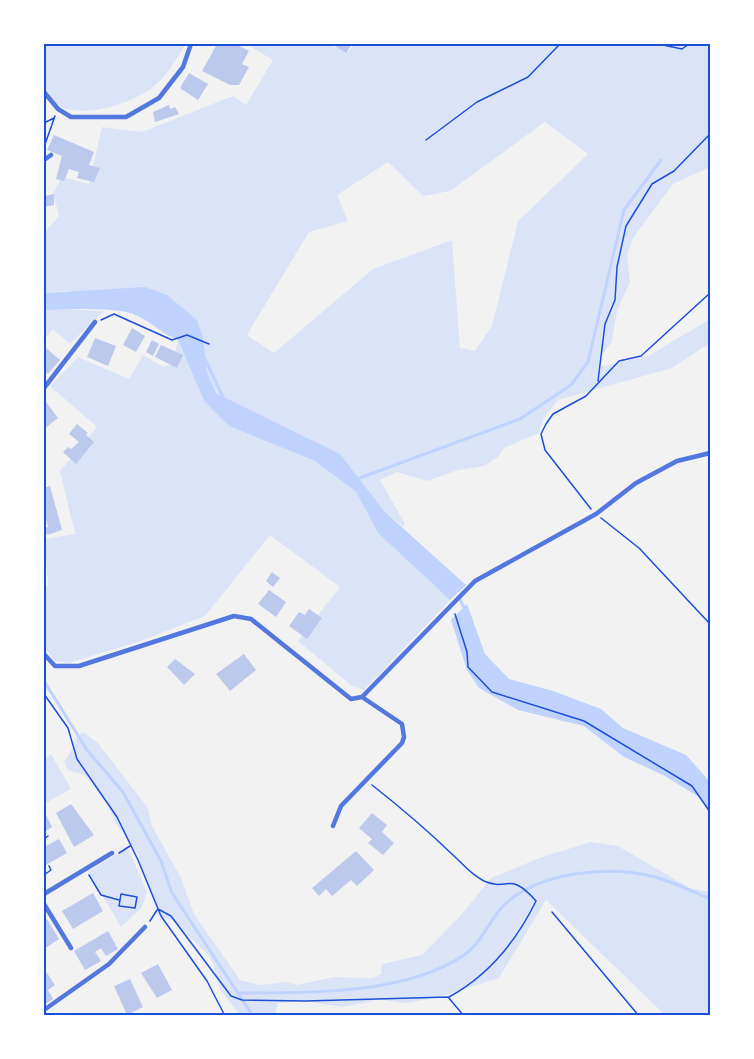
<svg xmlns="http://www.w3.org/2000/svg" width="754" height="1059" font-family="'DM Sans',sans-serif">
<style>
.green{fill:#dbe4f7;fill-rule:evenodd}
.water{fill:#bfd3fe}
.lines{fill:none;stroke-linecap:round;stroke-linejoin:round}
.stream{stroke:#bfd3fe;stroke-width:3}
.building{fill:#bdc9ec}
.path{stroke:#1d4ed8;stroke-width:1.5}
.minor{stroke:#5277de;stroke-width:4.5}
.neatline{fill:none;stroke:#1d4ed8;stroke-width:2}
</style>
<rect width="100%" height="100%" fill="#f2f2f2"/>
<path class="green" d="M44,44H185C177,59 166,77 152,88C128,106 60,128 44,90C39,78 44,56 44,44Z
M246,44H324L349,51L355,44H710V167L673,184L633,238L627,255L630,282L617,311L612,341L600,358V367L650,355L710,319V343L672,368L558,400L544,418L539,433L504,448L499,456L484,466L458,470L427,481L397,472L380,480L405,524L403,527L385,512L339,454L216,393L207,372L203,337L68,291L44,293V233L59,216L53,193L62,177L89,184L102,127L142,132L233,96L246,105L273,60ZM545,122L588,154L518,221L492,326L475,351L460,348L452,240L373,269L274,353L247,335L309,232L348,221L337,195L388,162L423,196L450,191Z
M64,309L104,311L70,344L53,329L44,339V310Z
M178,340L204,401L229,426L315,461L356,492L378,533L450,600L364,690L352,686L298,641L340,587L270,535L205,616L141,641L69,663L55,661L44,647V587L48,585L44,539L75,534L60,471L97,427L50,386L78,357L129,379L143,355L162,366L172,365Z
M83,732L98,743L148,808L152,826L180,876L194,914L240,980L260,985L288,982L297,985L334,977L373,978L381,974L382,964L422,955L462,914L491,878L542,857L591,842L618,846L690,888L710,892V1015H665L546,900L499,978L436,998L405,1003L376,999L370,1002L342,1007L305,1001L278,1003L275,1015H240L220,990L213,963L208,955L175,922L158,915L137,853L115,822L108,805L85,775L68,770L64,762L74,746L76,737Z
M51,754L71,789L46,803L44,759Z
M128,848L147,892L142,907L121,927L88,871Z"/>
<path class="water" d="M145,287L167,295L197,320L203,337L207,372L216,393L340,454L385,512L466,585L450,600L378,533L356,492L315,461L229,426L204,401L178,340C162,334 149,320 133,314C116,307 63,309 44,310V293Z
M467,604L485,654L509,679L553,691L601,709L623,728L686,755L710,782V816L702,799L665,776L624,757L584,726L518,710L479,688L467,670L451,620Z"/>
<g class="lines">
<path class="stream" d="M205,359L224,399
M357,479L520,419L571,385L588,362L624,210L661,160
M459,597L465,610
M44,681L87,750L123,792L161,861L172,893L253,1016
M237,993C306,993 406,995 464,955C481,944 490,919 504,905C540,871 610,865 655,877C674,882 693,892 710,899"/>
</g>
<path class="building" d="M217,44H236L249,51L242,64L249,67L239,85H230L202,71Z
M332,44H352L346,53Z
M189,73L208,84L198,100L180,88Z
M169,105L170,109L175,107L179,114L155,122L153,112Z
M54,135L94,152L89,165L100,168L94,182L77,178L79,172L69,169L64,181L56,179L62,156L47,150Z
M54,194V205L44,207V196Z
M132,328L145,336L136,352L123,345Z
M95,338L116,346L108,366L87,357Z
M152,340L159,344L153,356L146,352Z
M161,345L183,355L177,368L155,357Z
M46,348L60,360L48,374L46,372L44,374V351Z
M46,402L58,418L44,429V403Z
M77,424L88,433L86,435L94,442L76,464L63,452L68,447L71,449L79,442L69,434Z
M50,486L62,530L47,535L45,528L48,527L46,519L44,520V511L46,510L44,505V488Z
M272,572L280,578L273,587L266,581Z
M269,590L286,602L276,617L258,604Z
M309,609L322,618L307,639L289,626L299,612L305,615Z
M244,654L256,670L230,691L216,674Z
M175,659L195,674L184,685L167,667Z
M71,804L94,835L74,847L56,813Z
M44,811L52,827L44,832Z
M372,813L387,825L382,832L394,843L383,855L368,843L372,839L359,828Z
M59,839L67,853L44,866V847Z
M356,851L374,870L357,886L351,880L332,896L326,889L319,896L312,888Z
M93,893L103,911L73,929L62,911Z
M47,919L59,939L44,949V921Z
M108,931L118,949L106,956L101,948L95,952L101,961L85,970L74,951Z
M158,964L172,990L157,998L141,973Z
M47,973L55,985L48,990L53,999L44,1005V976Z
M130,979L143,1007L127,1015L114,986Z"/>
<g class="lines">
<path class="path" d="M658,44L682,49L689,44
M44,123L54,118
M426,140L477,102L528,77L560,44
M44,147L55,116
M101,320L114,314L172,340L187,335L209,344
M598,381L605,324L615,300L617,267L626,226L652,184L674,171L710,134
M591,509L545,450L541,434L546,424L553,414L586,396L619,361L641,356L710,293
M601,518L639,548L710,624
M455,614L467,652L468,667L492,692L584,721L692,786L710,812
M44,694L68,728L77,759L117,817L138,860L161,916L207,981L225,1016
M372,785C400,807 427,830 453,855C464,865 470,874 484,881C508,892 509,870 536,901C516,942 489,975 449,997
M44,839L48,836
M119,853L130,846
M44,875L51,870L49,866
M89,875L101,895L119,900
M121,894L137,897L135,908L119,906Z
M158,909L171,916L231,996L242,1000L306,1001L448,997L464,1016
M552,912L639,1016
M150,921L157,910"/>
<path class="minor" d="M44,92L58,109L71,117H126L159,98L183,67L191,44
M44,160L51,155
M44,388L95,322
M44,654L55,666H79L234,616L251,619L351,699L362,697L475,581L596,514L636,483L677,461L710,453
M333,826L341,806L402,743L404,737L402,724L362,697
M44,894L112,853
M44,904L71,948
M44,1010L109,964L145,927"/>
</g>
<rect width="754" height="1059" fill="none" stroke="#ffffff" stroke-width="90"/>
<rect x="45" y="45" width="664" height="969" class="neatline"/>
</svg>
